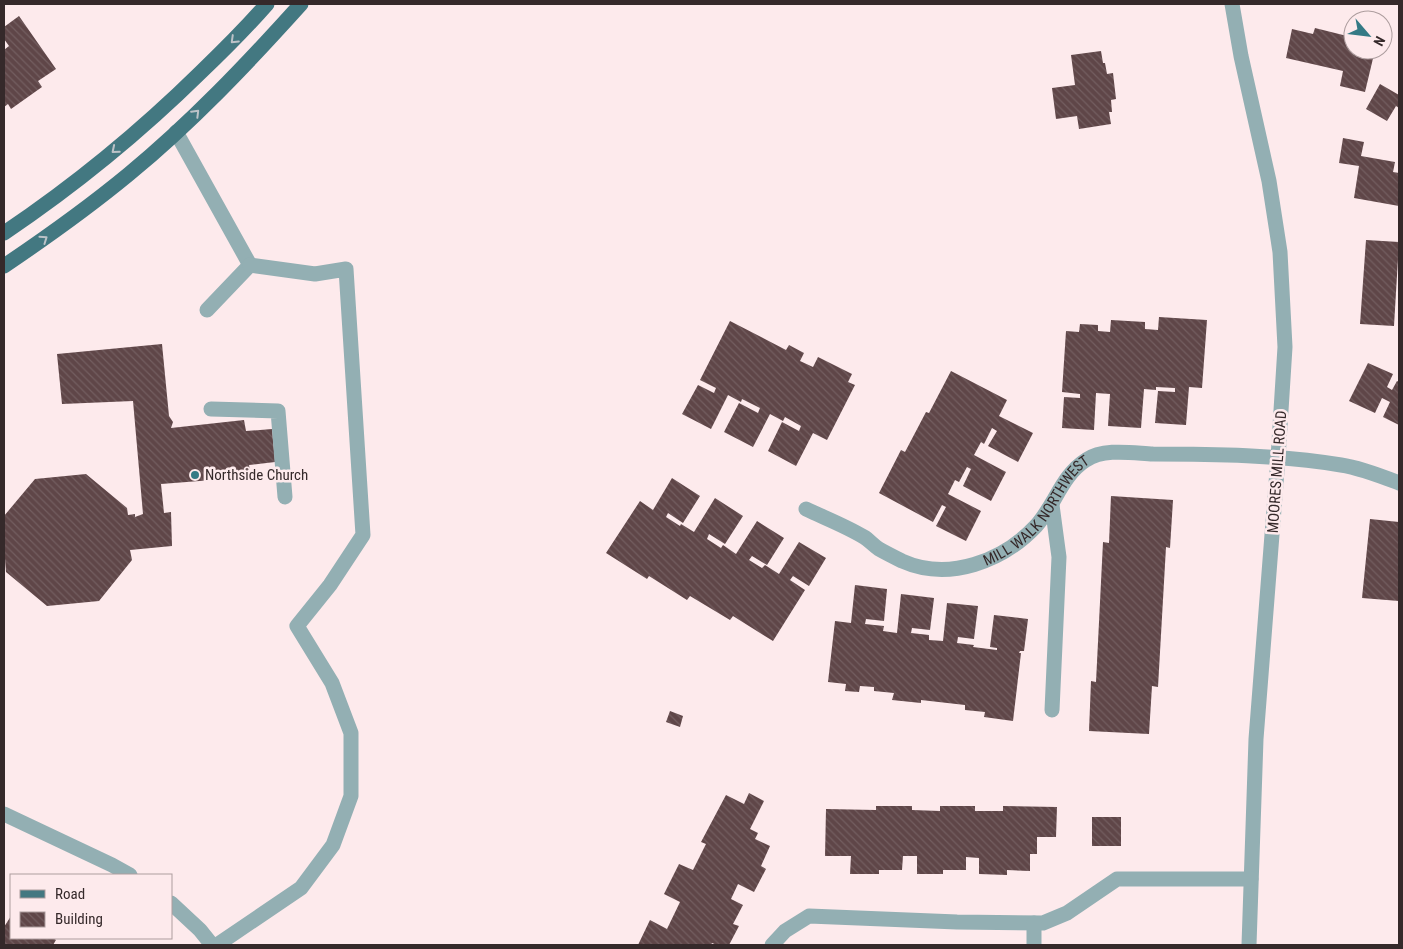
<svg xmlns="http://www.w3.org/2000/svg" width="1403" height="949" font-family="'Roboto Condensed',sans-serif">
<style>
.building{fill:url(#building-back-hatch)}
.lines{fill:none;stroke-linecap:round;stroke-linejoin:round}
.minor{stroke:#93afb3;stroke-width:15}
.major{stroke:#437881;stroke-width:15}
.oneway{stroke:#bcc2c7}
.poi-dot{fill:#347a85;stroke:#fdeaec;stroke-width:2}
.labels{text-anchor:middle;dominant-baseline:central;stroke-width:5;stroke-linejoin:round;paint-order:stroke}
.street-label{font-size:15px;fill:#35292a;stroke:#fdeaec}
.poi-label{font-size:15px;fill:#35292a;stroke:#fdeaec;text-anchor:start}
</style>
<defs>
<pattern id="building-back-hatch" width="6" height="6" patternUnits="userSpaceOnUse" patternTransform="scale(1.25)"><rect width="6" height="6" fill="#5f4648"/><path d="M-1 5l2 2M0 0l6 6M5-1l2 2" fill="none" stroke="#735e60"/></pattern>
</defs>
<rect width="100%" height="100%" fill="#fdeaec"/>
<path class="building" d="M19,16L56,69L38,81L42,87L11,109L8,104L4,107V50L9,46L4,39V27Z
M1315,28L1347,36L1348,31L1353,32V50H1375L1365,92L1340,86L1343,71L1286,58L1292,29L1313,34Z
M1101,51L1103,63H1105L1107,74L1113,73L1116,99L1111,100L1112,112H1109L1111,124L1079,129L1077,116L1056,119L1052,88L1075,85L1071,55Z
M1380,84L1399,95V108L1396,106L1387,121L1366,109Z
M1343,138L1364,142L1361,156L1395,162L1393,172L1399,173V206L1354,198L1359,166L1339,163Z
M1366,240L1399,242L1394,326L1360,324Z
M1159,317L1207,320L1202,388L1189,387L1186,425L1155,423L1158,391L1175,392V388L1156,387V390L1144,389L1141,428L1108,426L1110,394L1096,393L1094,430L1062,428L1064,397L1080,398V394L1062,392L1066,331L1079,332L1080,324L1098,325V331L1110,332L1111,320L1145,322V329L1158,330Z
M730,321L786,350L789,345L804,353L800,361L813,367L818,357L852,374L848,382L855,385L827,440L813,433L796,466L768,451L782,422L799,431L801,426L785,417L783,421L770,414L753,447L724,432L739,403L758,413L760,408L742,399L741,402L728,395L711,429L682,414L698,385L714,393L716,388L700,380Z
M162,344L169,416L173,422L171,428L244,420L246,431L272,429L275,462L249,465L251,477L161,484L164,513L171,512L172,546L130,550L132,560L99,601L47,606L6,572L4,546V516L35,479L86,474L127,508L128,515L135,514V517L143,514L133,401L62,404L57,354Z
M1368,363L1393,374L1387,387L1392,390L1397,381L1399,382V425L1383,417L1390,402L1382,398L1375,413L1349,401Z
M951,371L1007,400L999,416L1033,433L1018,462L988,446L997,431L992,428L984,444L981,442L974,455L1006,472L991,501L963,486L971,469L967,467L959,482L955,480L948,494L981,511L966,541L936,526L946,507L942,505L933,522L879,493L901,450L905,452L926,412L929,413Z
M672,478L700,496L683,523L668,513L666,517L680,526L681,524L694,532L715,498L743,516L725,544L709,534L707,539L721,548L723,545L736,554L757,521L784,538L767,565L752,556L749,560L762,568L765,565L779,574L799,542L826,558L809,586L793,576L790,580L805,590L773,641L733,616L730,620L690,596L687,600L649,576L647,579L606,553L640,501L653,510Z
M1111,496L1173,500L1170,548L1166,547L1158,687L1152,686L1149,734L1089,731L1091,681L1096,682L1103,542L1109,543Z
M1370,519L1399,522V601L1362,598Z
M855,585L887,589L884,621L866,619L865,624L884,626L883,631L897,633L901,594L934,598L930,630L912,628L911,633L929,635V640L943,641L947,603L978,606L974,639L958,637L957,643L974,645L973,647L997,650V648L990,647L994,615L1028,619L1024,651H1020L1019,653H1021L1013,721L984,717L985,712L965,710V705L921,700V703L892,700L894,693L874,691V687L860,686L859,692L845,691L846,684L828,682L835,621L851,623Z
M670,711L683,716L680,727L666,722Z
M749,793L764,801L750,829L758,833L755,839L770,846L761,866L766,869L754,892L738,884L731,899L743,905L733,924L739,926L729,945H717L712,943L711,945H638L650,920L667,929L680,902L664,894L679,864L693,870L706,844L701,842L726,795L744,804Z
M876,806H912V810L940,811V806H975V811H1003V806L1057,807L1056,837H1037V854H1030V871L1007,870V875L979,874V858L966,857V870H943V874H917V856H903L902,870H879V874H850L851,856H825L826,809L876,810Z
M1092,817H1121V846H1092Z
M11,916V938H53L56,940L53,945H4V927Z"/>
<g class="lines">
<g class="minor">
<path d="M1232,4L1241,56L1269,181L1280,252L1285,347L1278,458L1256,739L1249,945"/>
<path d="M176,132L250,265"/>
<path d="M207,310L250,265"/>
<path d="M211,409L278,411L285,497"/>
<path id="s1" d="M806,509C825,518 846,526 864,537C869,540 873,545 879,549C886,553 894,557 902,561C949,582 1003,561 1036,526C1055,505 1062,475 1086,460C1104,448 1132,453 1153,454C1215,454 1279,455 1341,465C1361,468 1381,476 1399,483"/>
<path d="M1052,710L1059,557L1052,505"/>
<path d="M4,814L112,865L130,875"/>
<path d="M171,903L200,930L212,945"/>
<path d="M217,945L301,888L333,845L351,796V733L332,683L297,626L330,585L363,535L346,269L315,274L250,265"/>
<path d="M772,945L785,931L809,916L957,922L1043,923L1067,913L1117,879H1251"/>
<path d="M1034,945V923"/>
</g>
<path class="major" d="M4,233C74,186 140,132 201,72C224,50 246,28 267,4
M4,266C47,237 89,207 129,174C191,123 247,64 301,4"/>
</g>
<defs><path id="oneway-chevron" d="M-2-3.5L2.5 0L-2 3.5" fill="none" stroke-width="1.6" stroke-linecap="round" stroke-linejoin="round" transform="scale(1.25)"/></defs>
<g class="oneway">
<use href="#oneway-chevron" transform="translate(234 40) rotate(136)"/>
<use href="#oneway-chevron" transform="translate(196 113) rotate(-45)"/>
<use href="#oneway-chevron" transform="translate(115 150) rotate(140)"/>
<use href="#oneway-chevron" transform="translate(44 239) rotate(-35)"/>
</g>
<circle class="poi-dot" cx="195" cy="475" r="5"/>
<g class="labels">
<g class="street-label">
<text transform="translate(1277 472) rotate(-86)">MOORES MILL ROAD</text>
<text stroke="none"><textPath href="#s1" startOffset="268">MILL WALK NORTHWEST</textPath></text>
</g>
<g class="poi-label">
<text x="205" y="475">Northside Church</text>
</g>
</g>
<rect width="1403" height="949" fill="none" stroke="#35292a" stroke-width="10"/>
<rect x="10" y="874" width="162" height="65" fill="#fdeaec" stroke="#ad9d9e"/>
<rect x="20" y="890" width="25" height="8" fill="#437881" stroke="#ad9d9e"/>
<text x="55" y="899" font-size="15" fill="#35292a">Road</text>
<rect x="20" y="912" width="25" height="15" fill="url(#building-back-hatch)" stroke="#ad9d9e"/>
<text x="55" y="924" font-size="15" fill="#35292a">Building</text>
<g transform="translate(1368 35) rotate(118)"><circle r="24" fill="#fdeaec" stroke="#ad9d9e"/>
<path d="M0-4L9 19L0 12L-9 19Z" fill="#347a85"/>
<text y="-8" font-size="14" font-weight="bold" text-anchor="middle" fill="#35292a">N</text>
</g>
</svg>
